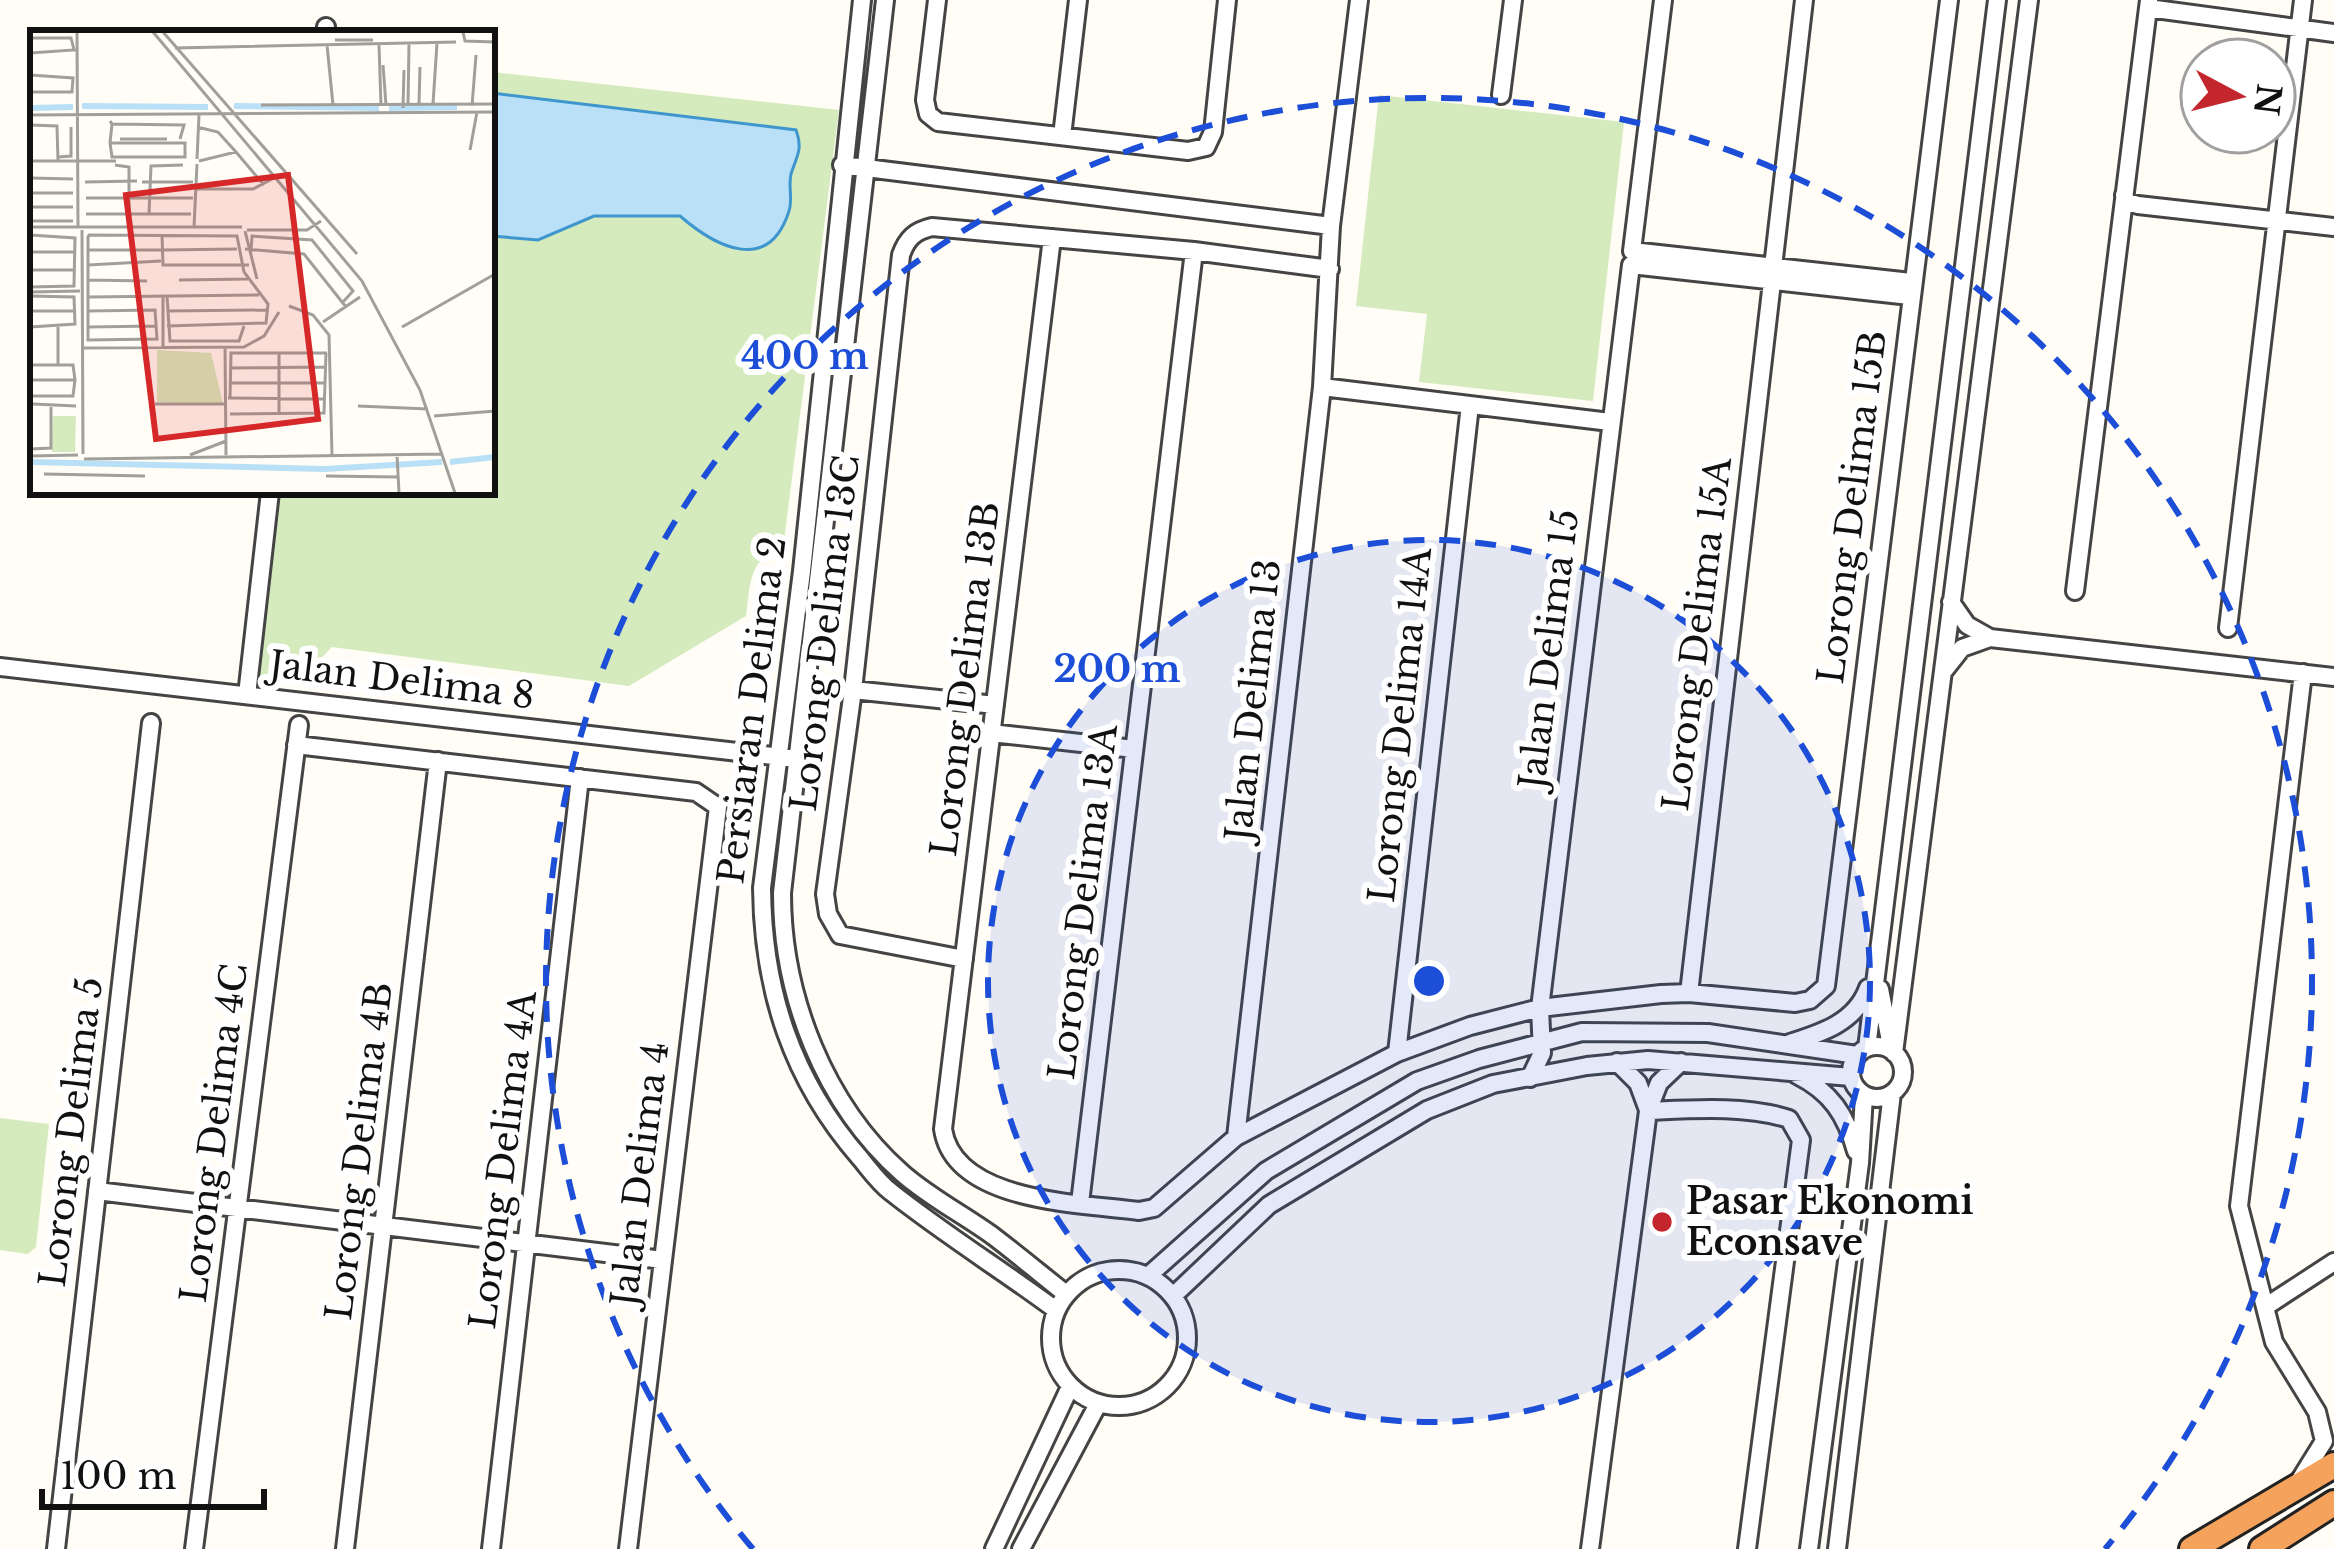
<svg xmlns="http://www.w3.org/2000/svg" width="2334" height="1549" font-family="'Libre Baskerville',serif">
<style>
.green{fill:#d5ebbd}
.water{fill:#b9e0f7;stroke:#3f96cf;stroke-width:3}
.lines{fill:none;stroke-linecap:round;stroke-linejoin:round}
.minor-casing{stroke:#444;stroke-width:22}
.highway-casing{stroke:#222;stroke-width:30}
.minor{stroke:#fff;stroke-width:16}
.highway{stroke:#f5a25d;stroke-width:24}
.ring{fill:none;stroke:#1d4ed8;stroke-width:6;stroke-dasharray:21 15}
.poi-dot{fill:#c4262e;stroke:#fff;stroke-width:4.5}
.labels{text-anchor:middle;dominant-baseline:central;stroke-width:12;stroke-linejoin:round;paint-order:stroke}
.street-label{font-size:36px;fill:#111;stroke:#fff}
.poi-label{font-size:36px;font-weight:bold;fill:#111;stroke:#fff;text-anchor:start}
.inset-river{fill:none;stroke:#b9e0f7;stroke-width:6}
.inset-road{fill:none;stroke:#a09f9a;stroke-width:3}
.view{fill:#d62828;fill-opacity:0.15;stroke:#d62828;stroke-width:6}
.inset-edge{fill:none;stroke:#111;stroke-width:6}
.centre{fill:#1d4ed8;stroke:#fff;stroke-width:6}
.ring-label{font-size:36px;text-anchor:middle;font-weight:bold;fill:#1d4ed8;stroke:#fff;stroke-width:12;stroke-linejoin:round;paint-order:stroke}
</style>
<rect width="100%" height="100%" fill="#fffdf5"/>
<path class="green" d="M492,72L839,110L784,541C749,564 751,576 746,616L629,686L332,647L300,680L252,674L274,492H492Z
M1379,95L1624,122L1593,401L1419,382L1427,314L1356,306Z
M0,1118L49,1124L36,1247L28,1254L0,1250Z"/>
<path class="water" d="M492,93L796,130C803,150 797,155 791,174C788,186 793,199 789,211C769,274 717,248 680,216H594L538,240L492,236Z"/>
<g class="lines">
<g class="minor-casing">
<path id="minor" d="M862,0L802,571L762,888C763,991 792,1080 860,1158C870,1170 879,1183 891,1192C944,1234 1002,1270 1056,1310
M885,0L782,893C782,995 824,1104 902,1173C929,1197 964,1215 993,1236C1018,1255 1042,1275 1066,1294
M937,0L925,100L928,114L938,122L1188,151L1206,147L1213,132L1227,0
M1663,0L1632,251L1911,282
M2148,8L2334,33
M325,33L326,27
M1501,95L1513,0
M1062,136L1078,0
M842,165L1331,226
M2124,195L2127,202L2138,205L2334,227
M1052,238L943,1129C954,1203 1081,1203 1139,1211L1154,1208L1236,1137L1397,1053L1470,1026L1540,1008L1661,994L1689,993L1795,1003L1810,1000L1826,986L1949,0
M1773,267L1804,0
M1322,387L1610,422
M2075,591L2149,0
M1951,602L1967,625L1990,638
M2228,628L2303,0
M0,667L790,758
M1943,672L1962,648L1990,638L2334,677
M853,690L995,705
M247,695L270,492
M991,733L1134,749
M296,745L696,792L718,807L628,1549
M964,959L840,935L828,914L825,894L853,690L901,255C907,238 915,231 932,227L1194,251L1330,269
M1880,989L1891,1046
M1689,993L1772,282
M1790,1043C1822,1033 1856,1022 1868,988
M1851 1072a26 26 0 1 1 52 0a26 26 0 1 1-52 0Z
M1867,1048L1997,0
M1397,1053L1470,405
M1894,1053L2029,0
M1617,1062L1638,1083L1648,1110
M1797,1075C1831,1092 1846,1115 1856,1151
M1530,1078L1542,1053L1540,1008L1631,265L1910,296
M1648,1111C1693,1109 1746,1105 1789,1119L1801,1140L1747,1549
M1236,1137L1322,387L1331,226L1359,0
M97,1191L663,1260
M1080,1203L1194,251
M1051 1338a68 68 0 1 1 136 0a68 68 0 1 1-136 0Z
M1148,1276L1266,1171L1417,1081L1479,1059L1582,1032L1708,1033L1857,1055
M1173,1296L1269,1205L1427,1110L1493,1084L1587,1066L1648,1060L1851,1077
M2265,1307L2334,1262
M2301,1478L2324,1441L2317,1412L2274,1342L2239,1206L2303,673
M56,1549L151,723
M194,1549L299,725
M345,1549L438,761
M491,1549L580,778
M994,1549L1070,1387
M1021,1549L1098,1404
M1590,1549L1648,1111L1659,1083L1681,1062
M1809,1549L1860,1163L1864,1095
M1837,1549L1892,1093"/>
</g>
<g class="highway-casing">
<path id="highway" d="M2192,1549L2334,1465
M2262,1549L2334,1503"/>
</g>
<use href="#minor" class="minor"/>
<use href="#highway" class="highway"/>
</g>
<circle cx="1429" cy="981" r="441" fill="#1d4ed8" fill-opacity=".12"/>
<g class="ring">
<circle cx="1429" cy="981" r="441"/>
<path d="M753 1549A883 883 0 1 1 2105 1549"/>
</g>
<circle class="poi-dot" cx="1662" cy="1222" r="12"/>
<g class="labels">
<g class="street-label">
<text transform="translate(1852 507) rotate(-83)">Lorong Delima 15B</text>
<text transform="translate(825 633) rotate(-83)">Lorong Delima 13C</text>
<text transform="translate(1697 634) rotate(-83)">Lorong Delima 15A</text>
<text transform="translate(1549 649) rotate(-83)">Jalan Delima 15</text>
<text transform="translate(965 679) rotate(-83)">Lorong Delima 13B</text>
<text transform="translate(402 680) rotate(7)">Jalan Delima 8</text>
<text transform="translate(1253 700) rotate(-84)">Jalan Delima 13</text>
<text transform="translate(752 710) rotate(-83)">Persiaran Delima 2</text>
<text transform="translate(1400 725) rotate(-84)">Lorong Delima 14A</text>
<text transform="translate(1083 902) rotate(-83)">Lorong Delima 13A</text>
<text transform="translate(71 1132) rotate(-83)">Lorong Delima 5</text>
<text transform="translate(214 1133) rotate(-83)">Lorong Delima 4C</text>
<text transform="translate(359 1151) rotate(-83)">Lorong Delima 4B</text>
<text transform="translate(503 1160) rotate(-83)">Lorong Delima 4A</text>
<text transform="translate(640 1174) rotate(-83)">Jalan Delima 4</text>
</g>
<g class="poi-label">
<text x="1686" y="1201">Pasar Ekonomi<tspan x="1686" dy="41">Econsave</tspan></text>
</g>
</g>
<g transform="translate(30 30)">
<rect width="465" height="465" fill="#fffdf5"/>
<path d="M127,320L181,323L193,374L127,372ZM23,386H46L45,422H22Z" fill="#d5ebbd"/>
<path class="inset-river" d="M52,76L178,77M204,76L349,78M0,78L43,77M359,78L427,77M0,432L295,439L412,432M420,432L465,427"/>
<path class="inset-road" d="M47,2L48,197M123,2L332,251L390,360L425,463M133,2L327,224M433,2L435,11L465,12M0,8H41L44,20L0,23M305,10H343M297,15L303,75M349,15L351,75M145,18L426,12M353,35L356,75M0,45L43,48L42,62H0M389,74L390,37M403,74L407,13M231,75L465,74M378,75L379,14M442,76L446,25M373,78L374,40M0,85L465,82M80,91L82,94L80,113L82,127H155V113H80M82,94L154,95L150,109M0,95L27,96L28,131M167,97L188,102L206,122L169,131M90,109H137M440,120L447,82M206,122L234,155M28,127L41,126V97M167,129L169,85M0,131H86M85,135L99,137V184M0,148L43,149M55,152L107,151M112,152H163M167,159H223L244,148M0,163H43M56,168H163M0,177H43M56,184H161M119,184L121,136L153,135M0,191H43M0,197H212M164,197L167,134M52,200L53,424M217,200H277L291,191M215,201L227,249M0,205L45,208L44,256L0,257M132,205L133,235H219M215,219L274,224L316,277M58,220H131M133,220L207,219M0,222H44M221,222L222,206L282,210L323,261L313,272M58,235L131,231M0,240H45M58,250L117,251M149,250L218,249M0,262L50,261M0,266L44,267L45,294L0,297M137,266L140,311H209L214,296M59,267L229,265M259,276L283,285L299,305L302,425M0,281H44M58,281L125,280L127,309L58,310V207L59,205L207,206L214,242L238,274L236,293L137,296M137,281L238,280M293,292L330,267M28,297V335M58,297L126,296M372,297L465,244M195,316L196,425M133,317V267M54,318L214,317L234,306L249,282M249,323V383M0,335H43L45,350L43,366H0M200,338L296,337M0,350H44M200,353H296M198,368L295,369M200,368L201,323H297M3,374L46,376M125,374H196M328,376L398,379M200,384L294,383L296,323M404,386L465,381M0,419L21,418V374M160,425L196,411M367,425L369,463M0,426L48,425M54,429L412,424M14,444L115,446M296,446L368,447"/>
<path class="view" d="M258,145L288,389L126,409L96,165Z"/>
<rect width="465" height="465" class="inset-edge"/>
</g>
<circle cx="1429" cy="981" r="18" class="centre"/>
<g class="ring-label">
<text x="805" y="369">400 m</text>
<text x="1117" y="682">200 m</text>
</g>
<g transform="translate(2238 96) rotate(97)"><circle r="57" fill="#ffffff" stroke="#a0a0a0" stroke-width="3"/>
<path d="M0-9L21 45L0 30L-21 45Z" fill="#c4262e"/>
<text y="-18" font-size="33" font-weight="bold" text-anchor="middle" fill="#111111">N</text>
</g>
<path d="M42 1489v18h222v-18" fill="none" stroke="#111111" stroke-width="6"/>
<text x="60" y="1489" font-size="36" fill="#111111" stroke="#ffffff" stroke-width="9" paint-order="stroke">100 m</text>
</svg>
